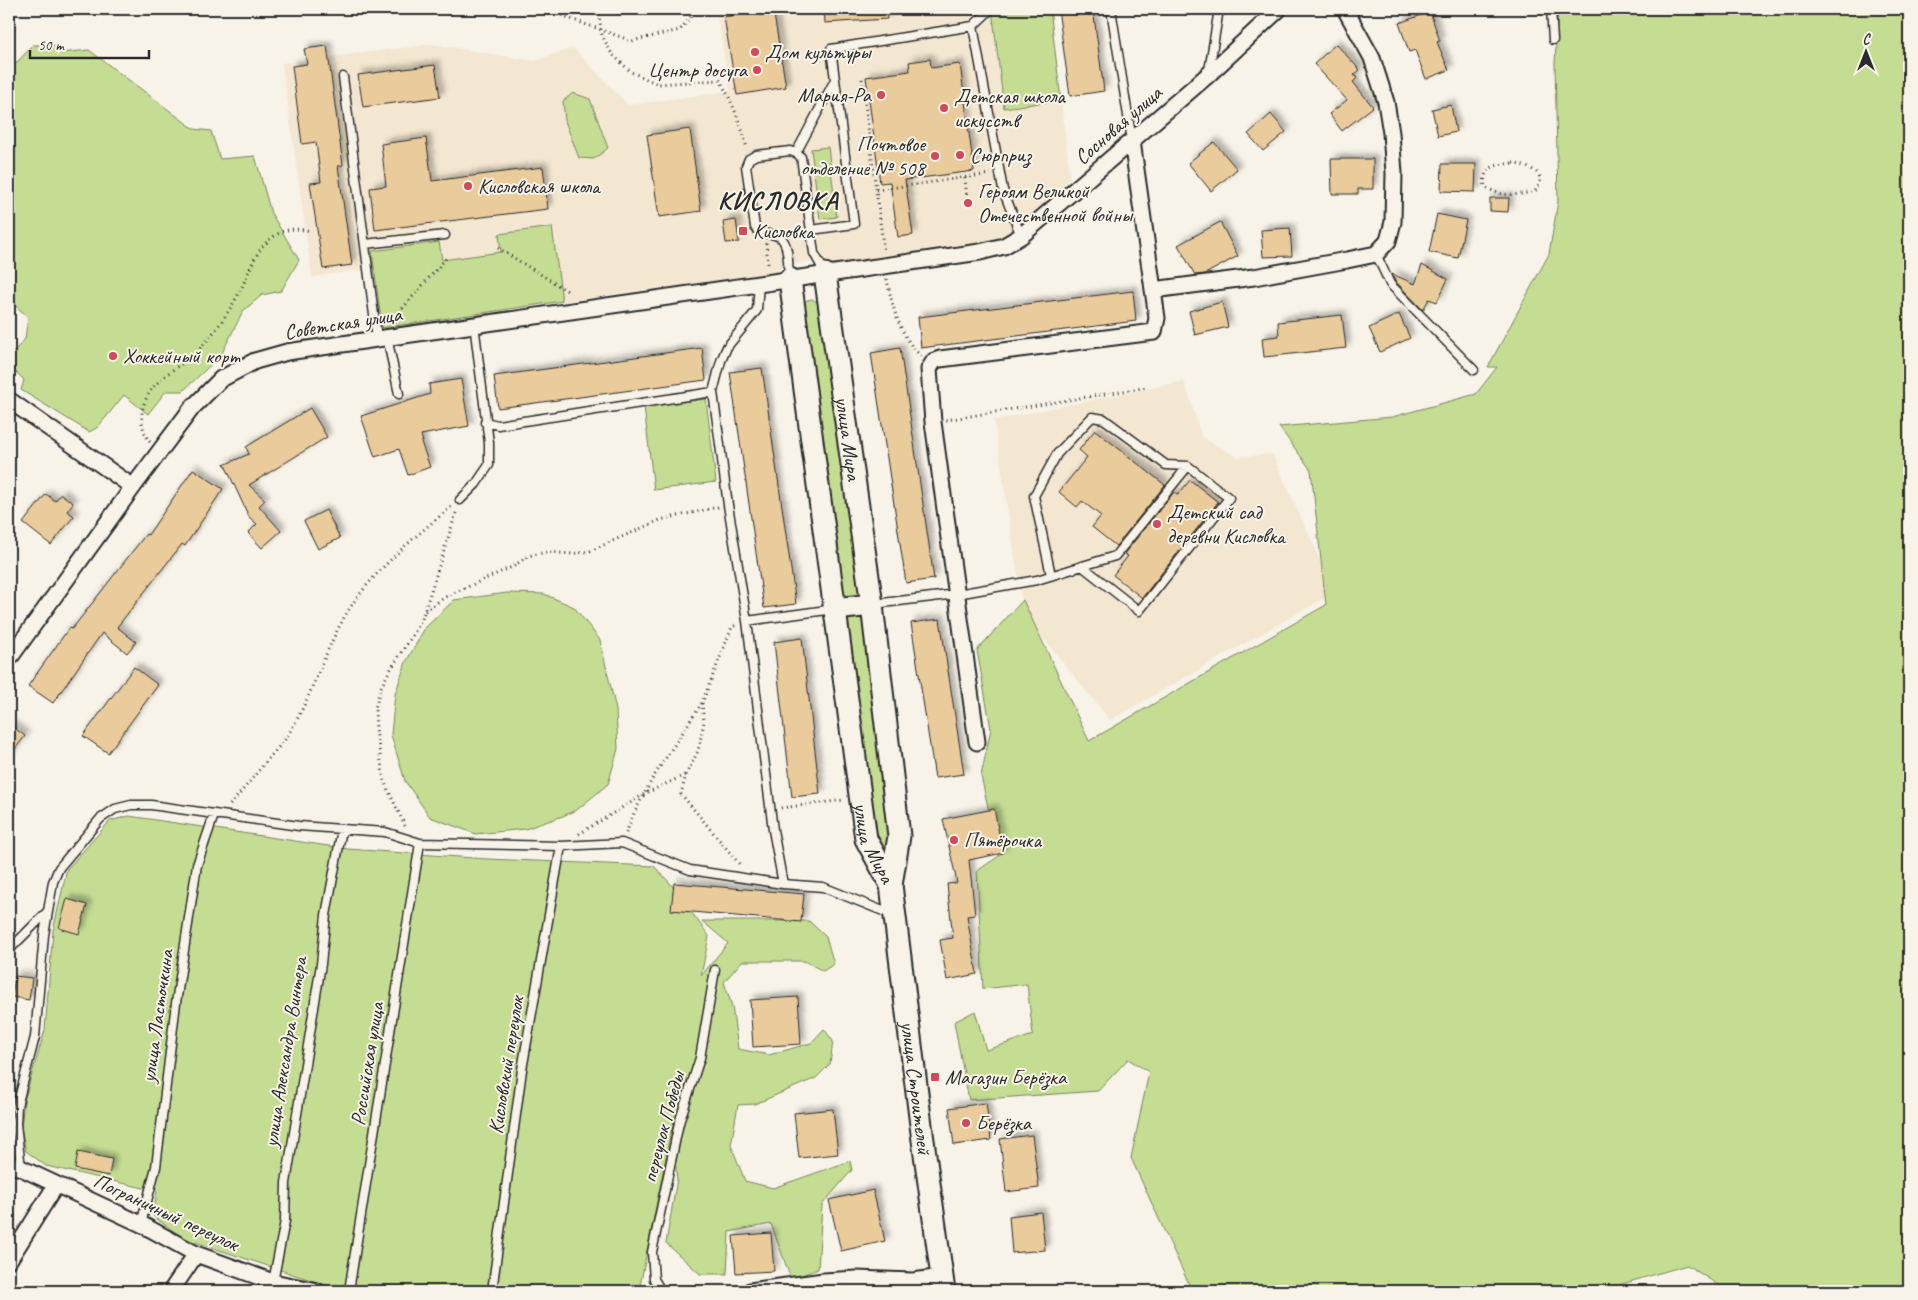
<svg xmlns="http://www.w3.org/2000/svg" width="1918" height="1300" font-family="Caveat,sans-serif">
<style>
.built{fill:#f3e7d1}
.green{fill:#c4dd93;stroke:#78845f}
.building{fill:#eacb9c;stroke:#2b2b2b;filter:url(#shadow)}
.lines{fill:none;stroke-linecap:round;stroke-linejoin:round}
.lane-casing{stroke:#2b2b2b;stroke-width:11}
.street-casing{stroke:#2b2b2b;stroke-width:19}
.secondary-casing{stroke:#2b2b2b;stroke-width:25}
.path{stroke:#2b2b2b;stroke-width:3;stroke-dasharray:1 4;stroke-linecap:butt}
.lane{stroke:#f7f3e8;stroke-width:8}
.street{stroke:#f7f3e8;stroke-width:15}
.secondary{stroke:#f7f3e8;stroke-width:21}
.poi-dot{fill:#d1495b;stroke:#f7f3e8;stroke-width:2}
.labels{text-anchor:middle;dominant-baseline:central;stroke-width:4;stroke-linejoin:round;paint-order:stroke}
.poi-label{font-size:21px;fill:#2b2b2b;stroke:#f7f3e8;text-anchor:start}
.street-label{font-size:21px;fill:#2b2b2b;stroke:#f7f3e8}
.district-label{font-size:26px;font-weight:bold;letter-spacing:1px;fill:#2b2b2b;stroke:#f7f3e8}
</style>
<defs>
<filter id="shadow"><feDropShadow dx="4.5" dy="-4.5" stdDeviation="2.5" flood-color="#0004"/></filter>
</defs>
<rect width="100%" height="100%" fill="#f7f3e8"/>
<filter id="ink" filterUnits="userSpaceOnUse"><feTurbulence type="fractalNoise" baseFrequency=".02" numOctaves="2"/><feDisplacementMap in="SourceGraphic" scale="10" xChannelSelector="R" yChannelSelector="G"/><feConvolveMatrix kernelMatrix="1 2 1 2 8 2 1 2 1" color-interpolation-filters="sRGB"/></filter>
<g filter="url(#ink)">
<path class="built" d="M716,9H992L1004,108L1061,100L1070,178L1028,218L999,240L971,247L837,265H831L825,260L784,265L779,271L765,275L650,289L382,328L374,268L312,277L282,63L433,44L534,61L573,48L628,105L730,91Z
M1184,381L1202,437L1238,457L1272,454L1335,592L1110,720L1024,615L994,420Z"/>
<path class="green" d="M992,9H1050L1061,100L1004,108Z
M1558,9H1639L1642,15L1650,9H1909V1291H1723V1288L1687,1265L1598,1291H1192L1131,1158L1149,1072L1128,1059L1098,1091L969,1100L954,1022L975,1011L986,1050L1033,1035L1027,984L983,989L977,871L999,856L981,776L991,729L977,650L1023,600L1089,741L1326,605L1311,470L1279,427L1392,417L1476,394L1497,367H1488L1549,254L1558,201L1555,63Z
M33,45H54L60,53L89,50L194,129L211,131L220,159L255,156L271,213L299,260L281,291L262,295L243,311L221,355L183,391H166L148,414L124,395L98,427L89,432L21,390L24,380L9,365V357L25,339L28,317L9,300V71Z
M573,93L590,99L608,148L594,159L579,158L565,121L563,101Z
M828,147L837,217L820,219L811,149Z
M552,227L562,301L382,328L372,251L439,242L442,260L501,252L499,234Z
M812,299L817,302L819,307L860,592L859,597L846,599L843,594L803,304L807,300Z
M706,399L716,482L654,490L644,407Z
M507,593L544,594L574,607L600,640L616,710L618,749L608,784L578,809L563,816L525,829L476,834L430,817L405,781L391,735L395,694L406,662L425,628L454,600Z
M850,616H862L863,619L890,845L884,850L874,842L848,623Z
M129,816L348,849L487,859L654,866L670,883L709,936L701,976L728,943L702,921H809L826,937L834,964L823,971L804,961H742L724,982L732,1006L738,1049L769,1055L811,1043L824,1029L833,1041L830,1064L816,1078L755,1104L738,1105L731,1145L745,1181L773,1188L850,1161L852,1170L822,1205L818,1269L791,1279L771,1224L729,1232L727,1274H700L666,1243L677,1179L672,1127L639,1291H451L335,1288L183,1238L153,1216L157,1191L46,1166L26,1151L21,1128L24,1101L45,1030L53,931L67,869L110,821Z"/>
<path class="building" d="M773,9L786,87L737,95L724,17Z
M824,9H886L887,19L825,23Z
M1058,9H1093L1104,91L1070,96Z
M1430,12L1440,41L1437,42L1449,70L1426,79L1415,50L1409,52L1399,23Z
M1336,44L1360,70L1354,75L1357,78L1353,82L1373,107L1342,131L1329,114L1347,100L1314,64Z
M327,46L343,165L338,166L352,265L323,269L310,183L321,182L316,142L302,144L292,66L307,64L304,49Z
M930,59L931,68L960,64L974,171L905,180L913,235L898,237L890,182L880,183L866,77L910,71L909,62Z
M435,65L440,97L363,107L358,75Z
M1451,105L1456,132L1438,136L1432,109Z
M1271,114L1286,132L1263,151L1248,134Z
M690,129L701,211L659,217L647,135Z
M426,138L432,181L543,167L548,209L375,230L370,188L386,186L381,144Z
M1214,142L1237,169L1211,191L1188,163Z
M1331,159H1373V189H1358V194H1332Z
M1442,164H1476L1475,192L1441,191Z
M1490,198H1509L1508,212L1490,211Z
M1437,214L1466,220L1458,258L1429,252Z
M736,220L739,242L726,243L723,222Z
M1220,222L1238,256L1205,274L1195,275L1178,245Z
M1290,228L1292,256L1263,257L1261,230Z
M1422,265L1448,279L1437,302L1429,299L1423,310L1395,281L1392,274L1415,284Z
M1133,291L1136,321L921,348L918,317Z
M1222,302L1228,327L1195,335L1189,311Z
M1399,314L1410,338L1380,352L1369,328Z
M1342,315L1346,348L1264,357L1262,338L1279,336L1278,322Z
M702,348L706,380L498,408L494,376Z
M900,348L934,579L906,583L871,353Z
M762,368L796,604L764,608L730,372Z
M461,379L469,426L421,435L423,442H421L430,467L408,475L399,449L375,457L361,416L430,394L429,384Z
M310,408L327,437L249,485L265,500L259,506L281,531L262,548L248,533L257,524L249,517L224,463L226,464L249,454L246,447Z
M1095,430L1165,485L1116,546L1092,527L1101,516L1082,501L1077,507L1059,492L1087,457L1079,450Z
M193,469L223,489L185,546L182,544L117,627L136,642L127,653L102,633L53,703L28,686L69,628L72,629L146,534L148,535Z
M1190,480L1218,502L1142,598L1113,575L1128,556L1124,554L1174,492L1178,495Z
M46,494L55,501L61,494L73,503L67,511L74,516L51,545L23,523Z
M326,510L340,538L318,549L304,521Z
M940,619L964,774L935,778L911,623Z
M802,638L820,794L792,797L774,642Z
M134,667L158,685L108,753L83,736Z
M9,724L25,736L9,757Z
M994,809L1003,853L969,860L975,915L967,916L977,974L947,980L940,940L953,938L947,884L957,883L943,819Z
M674,883L804,894L801,922L671,910Z
M67,899L87,905L79,934L59,928Z
M15,976L32,978L29,1000L12,997Z
M798,997L801,1044L753,1047L750,1000Z
M986,1103L991,1140L954,1145L949,1108Z
M833,1109L838,1154L799,1158L794,1113Z
M1032,1135L1039,1188L1006,1192L1000,1139Z
M78,1152L112,1159L109,1176L75,1169Z
M873,1190L885,1241L841,1251L829,1200Z
M1041,1212L1045,1250L1012,1253L1009,1216Z
M771,1233L774,1271L736,1273L733,1236Z"/>
<g class="lines">
<g class="lane-casing">
<path id="lane" d="M1111,9L1132,141
M1551,9L1553,40
M973,26L991,9
M1209,71L1219,9
M343,77L377,338
M796,153L835,80
M811,230L854,224L831,49L973,26L1003,190L1021,236
M365,244L445,235
M1376,254L1390,284L1474,370
M789,277C788,266 789,249 783,240C776,230 762,238 755,227L746,166L749,159L756,155L790,151L796,153L801,157L814,253L825,273
M387,337L399,394
M713,392L721,361L727,347L757,310L759,283
M485,422L498,425L713,392L728,505L747,621L773,830L783,884
M460,500L476,484L489,465V443L474,324
M1051,575L1034,496L1057,454L1092,417L1104,419L1166,465L1188,466L1229,498L1139,611L1082,566
M874,604L957,594L1037,580L1115,556L1188,466
M747,621L834,609
M9,950L48,911
M21,1168L16,1124L17,1106L35,1037L44,935L53,882L59,868L100,819L115,809L131,805H151L299,826L385,832L420,843L561,846L622,843L690,870L783,884L823,887L893,915
M141,1224L156,1167L176,1003L197,865L214,815
M273,1282L285,1221L286,1183L321,964L326,915L342,829
M349,1291L420,843
M492,1291L522,1070L561,846
M661,1291L654,1279L652,1252L679,1123L700,1058L715,970
M894,1291L908,1284"/>
</g>
<g class="street-casing">
<path id="street" d="M1153,290L1254,277L1347,260L1376,254L1388,241L1393,222L1394,173L1391,133L1386,102L1372,58L1345,9
M9,400L133,487
M9,659L133,487L192,408L221,379L255,361L287,352L980,252L1004,246L1021,236L1208,75L1279,9
M977,742L933,422L929,369L934,361L940,359L1154,332L1157,318L1132,141
M9,1164L21,1168L141,1224L196,1254L273,1282L317,1291
M9,1260L56,1185
M171,1291L196,1254
M750,1291L824,1281L856,1279L913,1281L942,1277"/>
</g>
<g class="secondary-casing">
<g id="secondary">
<path id="s1" d="M825,274L872,605L899,836L891,885L922,1133L944,1291"/>
<path id="s2" d="M790,279L866,839L891,885"/>
<path d="M835,609L872,605"/>
</g>
</g>
<path class="path" d="M543,9L632,41L680,30L697,9
M598,9L602,35L607,45L612,54L631,72L658,84L720,80C732,102 741,123 747,148
M862,79L884,252
M1513,163C1528,167 1550,172 1535,191C1517,196 1502,197 1485,187C1482,166 1495,165 1513,163Z
M965,178L967,199
M876,190L990,174
M766,243L768,264
M498,248L569,292
M887,279C892,306 900,337 921,356
M396,316L448,256
M946,420L1148,387
M150,442C141,430 139,413 146,399C158,373 187,365 204,344C219,327 232,307 242,287C249,273 254,254 266,243C281,229 291,227 311,231
M425,611L445,597L514,566L528,556L547,552L572,554L590,551L660,520L718,507
M702,703L704,722L698,751L686,775L681,794L741,866
M230,805C243,790 256,774 269,758C275,751 283,743 288,735C315,692 326,641 356,599C383,563 417,535 451,507
M781,808L844,800
M405,826L384,781L376,729L375,709L380,689L389,672L421,622L457,510
M626,833L634,813L654,776L702,703L732,627L737,625
M579,834L646,793L685,775"/>
<use href="#lane" class="lane"/>
<use href="#street" class="street"/>
<use href="#secondary" class="secondary"/>
</g>
</g>
<g class="poi-dot">
<circle cx="755" cy="52" r="5"/>
<circle cx="757" cy="70" r="5"/>
<circle cx="881" cy="95" r="5"/>
<circle cx="944" cy="108" r="5"/>
<circle cx="960" cy="155" r="5"/>
<circle cx="935" cy="156" r="5"/>
<circle cx="468" cy="186" r="5"/>
<circle cx="968" cy="203" r="5"/>
<rect x="738" y="226" width="10" height="10" rx="2.5"/>
<circle cx="113" cy="356" r="5"/>
<circle cx="1157" cy="524" r="5"/>
<circle cx="954" cy="840" r="5"/>
<rect x="930" y="1072" width="10" height="10" rx="2.5"/>
<circle cx="966" cy="1123" r="5"/>
</g>
<g class="labels">
<g class="poi-label">
<text x="765" y="52">Дом культуры</text>
<text x="747" y="70" text-anchor="end">Центр досуга</text>
<text x="871" y="95" text-anchor="end">Мария-Ра</text>
<text x="954" y="96">Детская школа<tspan x="954" dy="24">искусств</tspan></text>
<text x="925" y="144" text-anchor="end">Почтовое<tspan x="925" dy="24">отделение № 508</tspan></text>
<text x="970" y="155">Сюрприз</text>
<text x="478" y="186">Кисловская школа</text>
<text x="978" y="191">Героям Великой<tspan x="978" dy="24">Отечественной войны</tspan></text>
<text x="753" y="231">Кисловка</text>
<text x="123" y="356">Хоккейный корт</text>
<text x="1167" y="512">Детский сад<tspan x="1167" dy="24">деревни Кисловка</tspan></text>
<text x="964" y="840">Пятёрочка</text>
<text x="945" y="1077">Магазин Берёзка</text>
<text x="976" y="1123">Берёзка</text>
</g>
<g class="street-label">
<text transform="translate(1118 125) rotate(-41)">Сосновая улица</text>
<text transform="translate(343 323) rotate(-9)">Советская улица</text>
<text stroke="none"><textPath href="#s1" startOffset="166">улица Мира</textPath></text>
<text stroke="none"><textPath href="#s2" startOffset="571">улица Мира</textPath></text>
<text transform="translate(157 1016) rotate(-82)">улица Ласточкина</text>
<text transform="translate(285 1052) rotate(-81)">улица Александра Винтера</text>
<text transform="translate(367 1064) rotate(-81)">Российская улица</text>
<text transform="translate(506 1065) rotate(-81)">Кисловский переулок</text>
<text stroke="none"><textPath href="#s1" startOffset="821">улица Строителей</textPath></text>
<text transform="translate(663 1127) rotate(-75)">переулок Победы</text>
<text transform="translate(166 1212) rotate(25)">Пограничный переулок</text>
</g>
<g class="district-label">
<text x="778" y="200">КИСЛОВКА</text>
</g>
</g>
<rect width="1918" height="1300" fill="none" stroke="#f7f3e8" stroke-width="30"/>
<rect x="15" y="15" width="1888" height="1270" fill="none" stroke="#2b2b2b" stroke-width="2" filter="url(#ink)"/>
<g transform="translate(1866 52)" stroke="#f7f3e8" stroke-width="4" paint-order="stroke">
<path d="M0-4L9 19L0 12L-9 19Z" fill="#2b2b2b"/>
<text y="-8" font-size="14" font-weight="bold" text-anchor="middle" fill="#2b2b2b">С</text>
</g>
<path d="M30 50v8h119v-8" fill="none" stroke="#2b2b2b" stroke-width="2.5"/>
<text x="38" y="50" font-size="15" fill="#2b2b2b" stroke="#f7f3e8" stroke-width="4" paint-order="stroke">50 m</text>
</svg>
